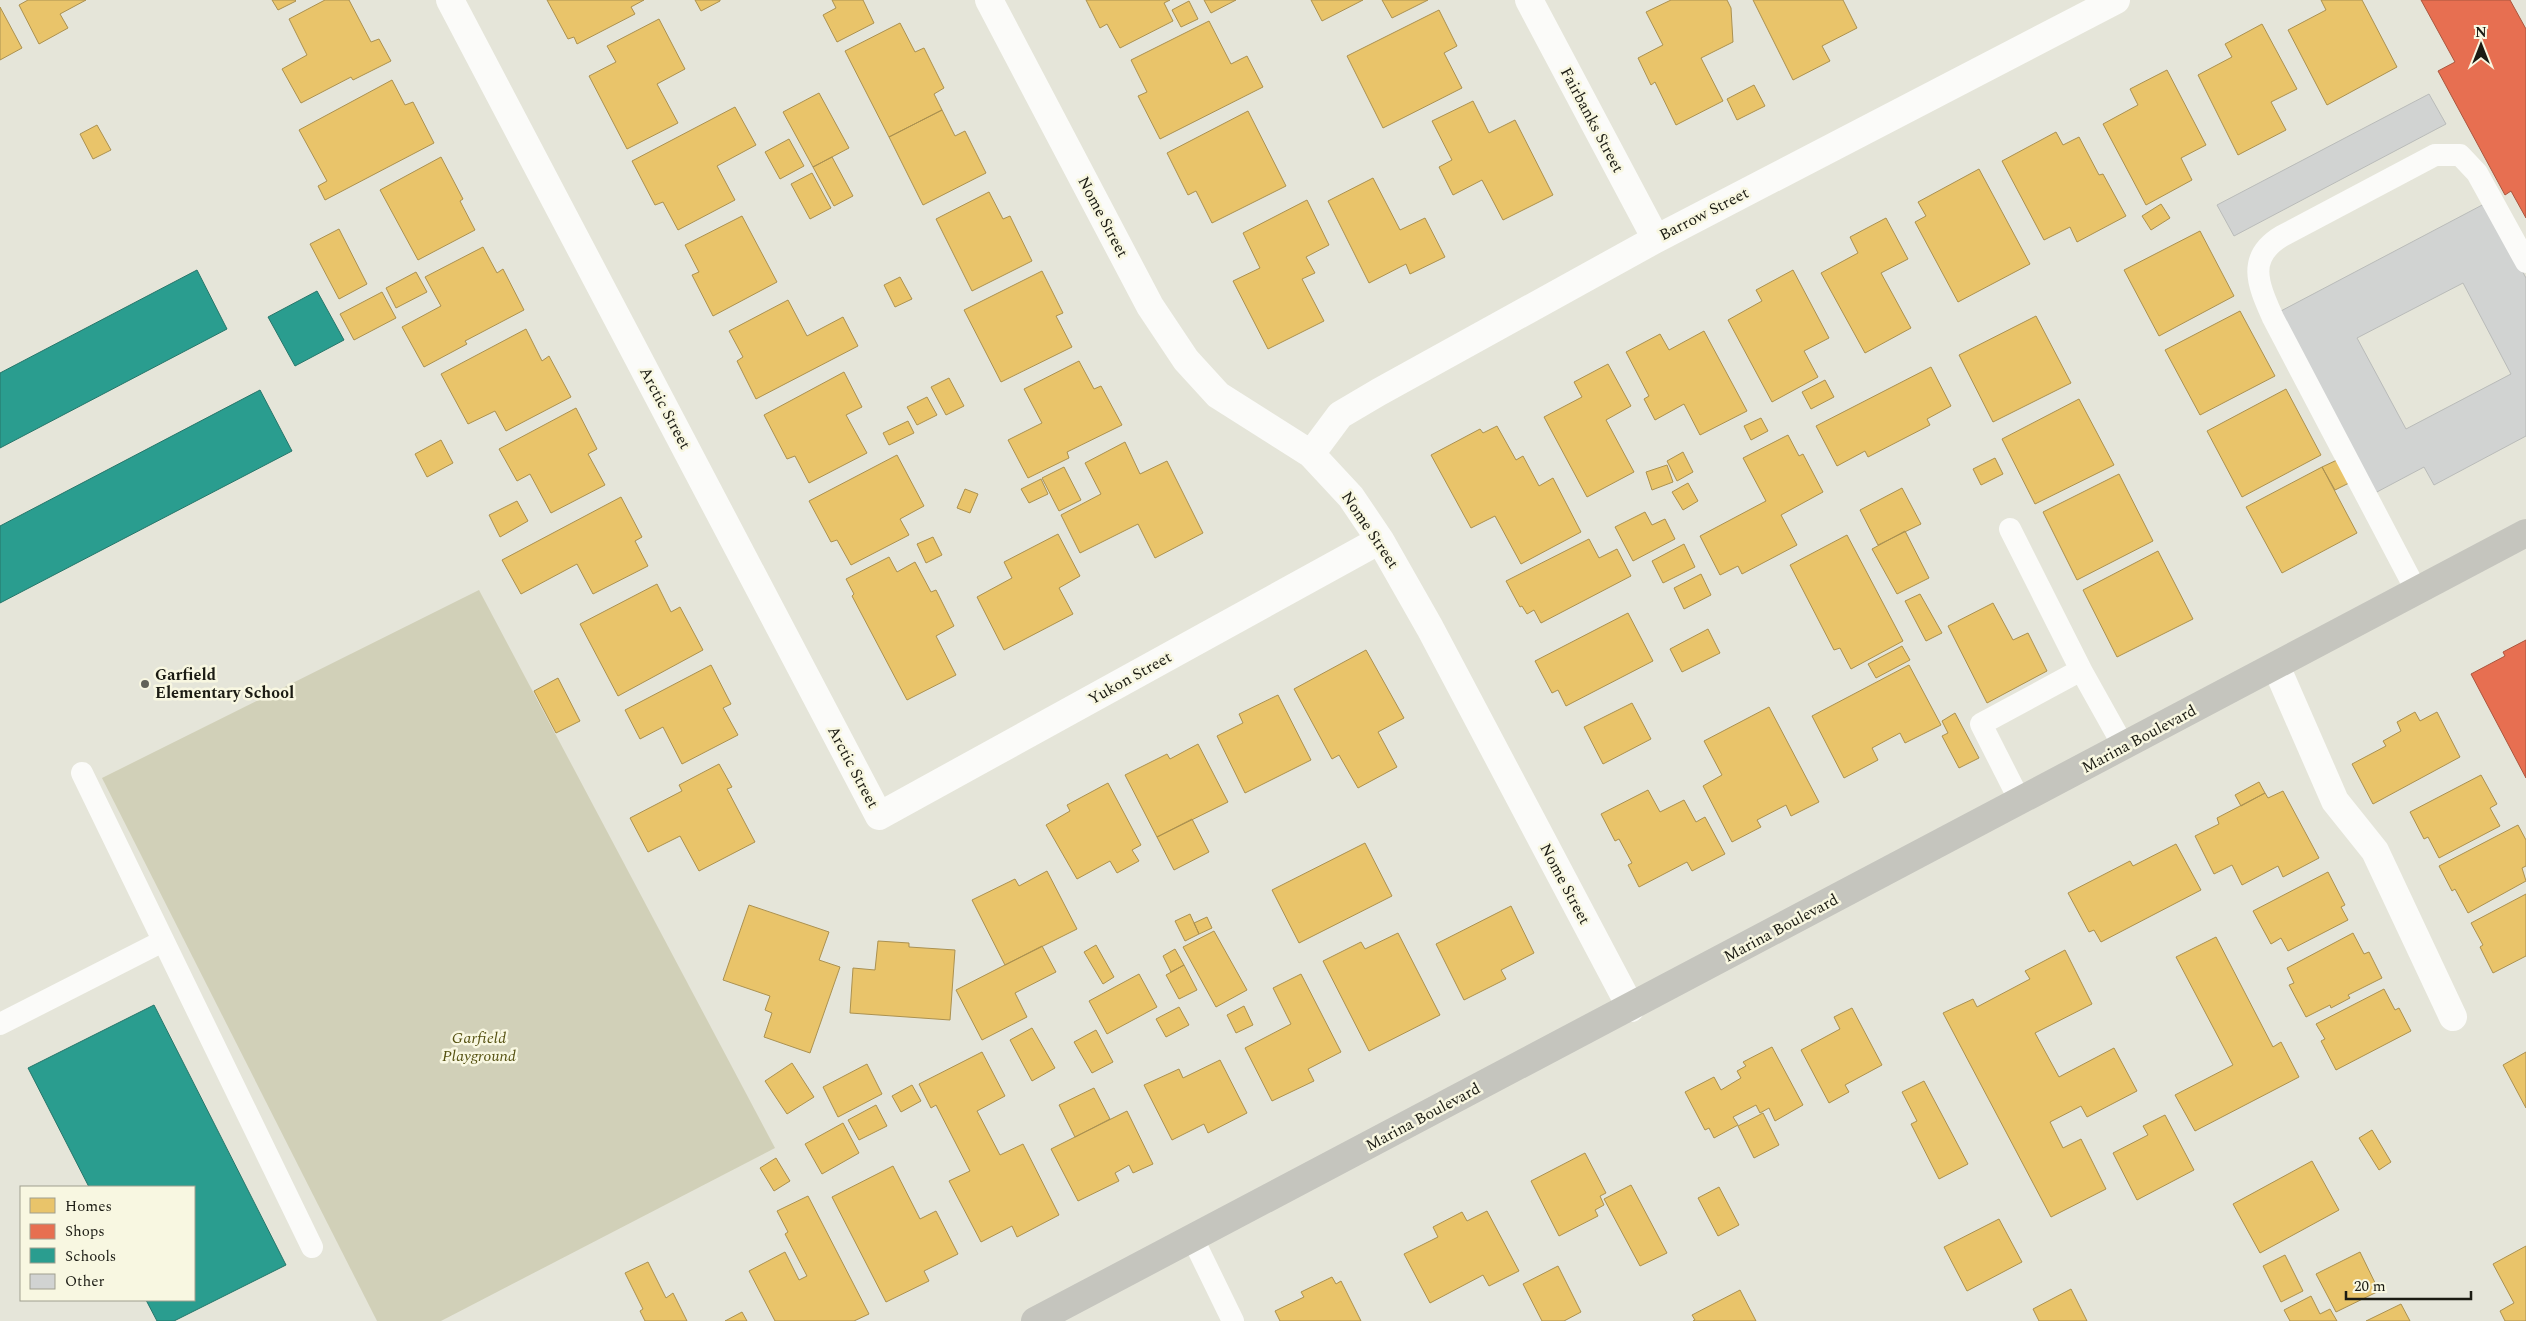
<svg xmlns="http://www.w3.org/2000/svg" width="2526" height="1321" font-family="Spectral,serif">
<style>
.green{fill:#d1d0b8}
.homes{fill:#e9c46a;stroke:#ab9150}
.shops{fill:#e76f51;stroke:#aa563e}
.schools{fill:#2a9d8f;stroke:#26766a}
.building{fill:#d1d3d2;stroke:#b9bbb9;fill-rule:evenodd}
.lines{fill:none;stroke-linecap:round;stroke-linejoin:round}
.lane{stroke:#fbfbf9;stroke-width:22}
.street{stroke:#fbfbf9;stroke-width:28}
.secondary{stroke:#c5c5be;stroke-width:28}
.poi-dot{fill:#626258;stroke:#f8f7e1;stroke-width:2}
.labels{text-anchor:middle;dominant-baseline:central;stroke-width:5;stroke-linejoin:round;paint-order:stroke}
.street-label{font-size:16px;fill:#1b1b13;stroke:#f8f7e1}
.poi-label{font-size:16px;font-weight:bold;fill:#1b1b13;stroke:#f8f7e1;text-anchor:start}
.park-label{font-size:16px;font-style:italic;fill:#565213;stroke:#f8f7e1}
</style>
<rect width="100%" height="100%" fill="#e5e5d9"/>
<path class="green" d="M479,590L775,1148L441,1321H377L102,778Z"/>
<path class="homes" d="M28,0H86L60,14L68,28L39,44L19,5Z
M272,0H295L296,1L278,10Z
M325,0H349L371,42L379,39L391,61L353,80L351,77L301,103L282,69L307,55L289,19Z
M547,0H644L631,7L635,14L577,44L574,37L568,39Z
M695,0H720V1L701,11Z
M832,0H863L874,23L837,42L823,15L836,8Z
M1086,0H1170L1164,3L1173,21L1120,48L1107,24L1100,28Z
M1204,0H1236L1211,13Z
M1311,0H1363L1322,21Z
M1382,0H1428L1392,18Z
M1671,0H1727L1731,8L1733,42L1701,58L1723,101L1676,125L1655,82L1651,85L1638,58L1663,45L1646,12Z
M1753,0H1843L1857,28L1822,46L1830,61L1793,80Z
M2321,0H2362L2397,67L2327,105L2288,30L2326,10Z
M1189,1L1198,19L1181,27L1172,10Z
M0,7L22,48L0,60Z
M1439,10L1457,46L1444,53L1462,88L1383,128L1347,56Z
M659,19L685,69L657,84L678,123L627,149L589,76L616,62L607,46Z
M1209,21L1231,64L1247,56L1263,87L1160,139L1138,96L1147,92L1131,60Z
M900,23L915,52L924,48L944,88L934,94L942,110L889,137L845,51Z
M2262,24L2297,89L2271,102L2286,130L2238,155L2198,75L2232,57L2225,44Z
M2167,70L2206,145L2181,158L2192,180L2146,205L2103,124L2138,105L2130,89Z
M392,80L405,105L413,102L434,143L325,200L318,186L327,181L299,130Z
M1754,85L1765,106L1737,120L1727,99Z
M819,93L849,148L813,167L783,112Z
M1473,101L1489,133L1515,120L1553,195L1503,220L1482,180L1453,195L1439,167L1452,160L1432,121Z
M735,107L756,145L717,166L735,200L678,230L663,202L655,205L632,161Z
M942,110L955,136L965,131L986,173L923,205L889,137Z
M1248,111L1286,186L1212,223L1196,191L1188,195L1167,153Z
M97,125L111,150L93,159L80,134Z
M2056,132L2063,145L2079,137L2099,175L2103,174L2126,216L2077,242L2070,227L2044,240L2002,161Z
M789,139L804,166L780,179L765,152Z
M441,157L463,199L460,201L475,230L418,260L380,190Z
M832,157L853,196L834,206L813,167Z
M1979,169L2030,264L1958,302L1915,222L1926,216L1918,202Z
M812,173L831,208L810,219L791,184Z
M1373,178L1400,230L1425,218L1445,257L1410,274L1406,264L1369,283L1328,201Z
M989,192L1003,219L1010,216L1032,261L972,291L936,219Z
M1307,200L1329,245L1306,257L1315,273L1302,279L1324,321L1268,349L1233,281L1260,268L1243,233Z
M2161,204L2170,218L2151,230L2142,216Z
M742,216L777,282L713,316L692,275L699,272L685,245Z
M1886,218L1908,259L1881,273L1911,328L1865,353L1821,273L1858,253L1850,237Z
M339,229L367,284L339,299L310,244Z
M2200,231L2234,296L2159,336L2124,270Z
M483,247L497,273L503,269L524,310L465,341L467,344L424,367L402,327L441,306L425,277Z
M1793,270L1829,338L1804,351L1818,377L1772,402L1728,320L1762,301L1756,290Z
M1042,271L1063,313L1056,316L1072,347L1001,382L964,310Z
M416,272L427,292L396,308L386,288Z
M900,277L912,299L895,307L884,285Z
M382,292L396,318L354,340L340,314Z
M788,300L807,336L843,317L858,346L756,399L737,361L743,357L729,331Z
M2240,311L2275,376L2200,415L2165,350Z
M2036,316L2071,383L1993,422L1959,355Z
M526,329L542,361L549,356L571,397L506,431L495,411L468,424L441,374Z
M1704,331L1747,411L1700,435L1684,404L1655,420L1644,399L1649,396L1626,352L1660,334L1669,350Z
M1079,361L1094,389L1101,386L1122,425L1067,452L1069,458L1028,478L1008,440L1042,423L1024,389Z
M1608,364L1631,406L1606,420L1634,472L1587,497L1544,417L1582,397L1574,382Z
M1931,367L1951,406L1927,419L1930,425L1868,457L1865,451L1837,466L1816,426Z
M844,372L862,407L846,415L867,453L809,483L795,456L787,459L764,415Z
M949,378L964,406L946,415L931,387Z
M1825,380L1834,397L1811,409L1802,392Z
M2286,389L2321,455L2242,497L2207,431Z
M927,397L937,415L917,425L907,407Z
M2079,399L2114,465L2035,504L2002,439Z
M576,408L597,449L588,454L605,485L551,513L530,474L517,481L499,449Z
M1761,418L1768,431L1751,440L1744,426Z
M908,421L914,433L889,445L883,433Z
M1497,426L1516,460L1523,456L1539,486L1553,478L1581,532L1521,564L1495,516L1471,528L1431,455L1480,429L1483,433Z
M1788,435L1799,456L1803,454L1823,492L1781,515L1797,545L1742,574L1738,566L1720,575L1700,536L1766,501L1743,458Z
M441,440L453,463L427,477L415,454Z
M1125,442L1140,474L1167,461L1203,533L1155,558L1138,524L1080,553L1061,515L1101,494L1085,463Z
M1683,452L1693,472L1677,481L1667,461Z
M897,455L924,506L900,519L909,535L851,565L837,540L831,542L809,501Z
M1995,458L2003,474L1981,485L1973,469Z
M2337,460L2349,483L2335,490L2322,467Z
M1667,465L1673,482L1652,490L1646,472Z
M1064,467L1081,500L1059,511L1042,478Z
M2322,467L2357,533L2282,573L2246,507Z
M2119,474L2153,541L2077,580L2043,512Z
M1041,479L1048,494L1029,503L1021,489Z
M1688,483L1698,501L1683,510L1672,492Z
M1902,488L1921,524L1878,545L1860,510Z
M965,489L978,494L970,513L957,508Z
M621,497L642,537L635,541L648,566L593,594L577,564L521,594L502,560Z
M517,501L528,521L500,537L489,515Z
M1645,512L1652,525L1665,519L1675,539L1633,561L1615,527Z
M1905,531L1929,578L1897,594L1872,549Z
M1058,534L1080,576L1059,588L1073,614L1004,650L977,597L1012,578L1004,562Z
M1847,535L1903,641L1851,669L1840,648L1834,650L1790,565Z
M933,537L942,555L926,563L917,544Z
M1589,539L1599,558L1617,549L1631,576L1541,623L1534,610L1527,614L1522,606L1520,607L1506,581Z
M1684,544L1695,567L1663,583L1652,561Z
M2158,551L2193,619L2117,657L2083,590Z
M889,557L897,572L915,562L931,592L936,590L954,626L936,636L956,675L907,700L852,596L854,594L846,579Z
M1701,574L1711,595L1684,609L1674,588Z
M657,584L671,612L680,607L703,650L618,696L580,624Z
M1920,594L1942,633L1926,641L1905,601Z
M1993,603L2013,640L2028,633L2047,671L1987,703L1948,626Z
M1628,613L1653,661L1566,706L1558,690L1552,693L1535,661Z
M1708,629L1720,653L1682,672L1670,649Z
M1902,646L1910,660L1876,678L1868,664Z
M1366,650L1404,718L1378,732L1397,767L1358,788L1339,755L1332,759L1294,689Z
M711,665L731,704L723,708L738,735L682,764L663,727L640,739L625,710Z
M1909,665L1941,725L1905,743L1900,733L1872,748L1878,760L1844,778L1812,716Z
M558,678L580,721L556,733L534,691Z
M1278,695L1311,760L1245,793L1217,736L1243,723L1239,714Z
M1632,703L1651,739L1603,764L1584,727Z
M1769,707L1819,802L1791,816L1786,805L1757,820L1761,827L1732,842L1703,786L1722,775L1704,741Z
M2415,712L2420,721L2437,712L2460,757L2373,804L2352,764L2386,746L2383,741L2401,731L2397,722Z
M1955,713L1979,758L1959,768L1942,736L1948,733L1942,721Z
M1198,744L1228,802L1157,837L1125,775L1167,754L1170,759Z
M719,764L732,787L727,789L755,842L699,871L680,836L648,852L630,818L682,791L679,785Z
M2481,775L2497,804L2490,808L2500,826L2439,858L2428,837L2424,839L2410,812Z
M2259,782L2265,793L2241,806L2235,795Z
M1108,783L1141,845L1132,850L1139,861L1117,873L1110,861L1077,879L1046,825L1070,811L1067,805Z
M1648,790L1660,812L1684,800L1696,822L1705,817L1725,854L1692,871L1687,862L1639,887L1628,865L1632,863L1619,839L1615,841L1601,814Z
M2283,791L2319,858L2283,877L2278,866L2242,885L2232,865L2214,874L2195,836L2219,824L2217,818L2265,793L2268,798Z
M1192,819L1209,852L1174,870L1157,837Z
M2518,825L2526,840V866L2522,868L2526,881L2468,913L2455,889L2452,891L2439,866Z
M1365,843L1392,896L1299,943L1272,890Z
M2176,844L2201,890L2101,942L2094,930L2089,932L2068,893L2130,861L2133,866Z
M1047,871L1077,929L1005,965L972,900L1015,879L1019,886Z
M2328,872L2345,905L2341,907L2348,920L2288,951L2281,938L2271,944L2253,911Z
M2526,894V956L2493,973L2480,947L2483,945L2471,923Z
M749,905L829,932L819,960L840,967L810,1053L764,1037L772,1013L765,1010L770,996L723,980Z
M1511,906L1534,953L1501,970L1506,979L1464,1000L1436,944Z
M1190,914L1199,934L1185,941L1175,921Z
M1207,917L1212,928L1199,934L1194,923Z
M1214,931L1247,990L1216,1007L1183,947Z
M1398,933L1440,1015L1369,1051L1323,961L1361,942L1365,949Z
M2353,933L2364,954L2369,952L2382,978L2348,995L2350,998L2331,1008L2330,1005L2306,1017L2289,985L2294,983L2287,968Z
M2216,937L2273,1047L2281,1042L2299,1077L2195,1131L2175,1095L2233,1065L2176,957Z
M878,941L909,943V947L955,950L950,1020L850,1013L853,968L875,970Z
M1096,945L1114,977L1103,984L1084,952Z
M1042,946L1056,972L1015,993L1027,1017L982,1040L956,990Z
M1175,949L1184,965L1171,972L1163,956Z
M2065,950L2092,1004L2035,1033L2059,1077L2114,1048L2137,1091L2087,1117L2081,1106L2050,1122L2063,1148L2081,1139L2106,1189L2051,1217L1943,1013L1973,999L1977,1007L2030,979L2025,971Z
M1184,965L1197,990L1179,999L1166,975Z
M1139,974L1157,1007L1107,1034L1089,1001Z
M1301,974L1341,1052L1308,1069L1314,1081L1272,1101L1245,1048L1291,1024L1273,988Z
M2384,989L2395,1010L2399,1008L2411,1031L2336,1070L2321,1041L2325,1039L2316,1024Z
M1244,1006L1253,1025L1236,1033L1227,1015Z
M1179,1007L1189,1025L1166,1037L1156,1019Z
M1852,1008L1882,1065L1845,1085L1849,1092L1829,1103L1801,1050L1840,1029L1834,1017Z
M1032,1028L1055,1068L1032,1081L1010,1040Z
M1096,1030L1113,1062L1092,1073L1074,1042Z
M1772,1047L1803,1105L1775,1121L1769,1108L1760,1113L1756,1105L1733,1117L1738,1125L1714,1138L1709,1128L1705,1130L1685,1092L1714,1077L1721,1090L1741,1078L1737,1071L1746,1066L1743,1062Z
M982,1052L1005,1096L977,1111L1000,1155L1023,1144L1059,1215L1017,1237L1012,1226L981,1242L949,1181L970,1171L936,1105L931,1108L919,1084Z
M2526,1052V1108L2503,1065Z
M1220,1060L1247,1113L1208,1133L1204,1124L1172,1140L1144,1085L1179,1069L1183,1078Z
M792,1063L814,1097L787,1114L765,1081Z
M867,1064L882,1094L838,1117L823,1087Z
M1924,1081L1968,1164L1939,1179L1911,1124L1917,1121L1902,1092Z
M912,1085L921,1101L901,1112L892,1096Z
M1094,1088L1110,1119L1075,1137L1059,1105Z
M876,1105L887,1126L859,1140L848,1120Z
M1127,1111L1153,1164L1133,1173L1129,1165L1115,1173L1119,1181L1078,1201L1051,1149Z
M1763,1113L1779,1145L1754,1158L1738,1126Z
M2165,1115L2194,1170L2137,1200L2113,1153L2148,1135L2143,1126Z
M843,1123L859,1153L822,1174L805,1144Z
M2372,1130L2391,1162L2379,1170L2359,1138Z
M1585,1153L1606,1193L1600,1196L1604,1205L1595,1210L1598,1216L1559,1236L1531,1181Z
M776,1158L790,1181L774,1191L760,1168Z
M2312,1161L2339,1210L2260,1253L2233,1204Z
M893,1166L920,1219L936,1211L958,1254L924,1271L929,1281L886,1302L832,1197Z
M1631,1185L1667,1253L1640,1266L1604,1199Z
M1719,1187L1739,1225L1718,1236L1698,1198Z
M808,1196L869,1314L854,1321H775L749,1271L785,1252L799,1280L807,1276L785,1234L788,1232L777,1211Z
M1487,1211L1519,1271L1489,1286L1483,1275L1430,1303L1404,1254L1438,1237L1433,1227L1462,1212L1467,1221Z
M1999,1219L2022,1262L1967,1291L1944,1247Z
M2526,1246V1321H2505L2500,1311L2514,1303L2493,1264Z
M2360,1252L2379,1291L2336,1312L2316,1274Z
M2285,1255L2303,1291L2281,1302L2263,1266Z
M648,1262L666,1298L673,1293L687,1321H645L640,1311L643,1309L625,1273Z
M1558,1266L1581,1312L1564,1321H1542L1523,1284Z
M1332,1277L1336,1284L1341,1281L1361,1321H1280L1275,1311L1304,1297L1301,1292Z
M2071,1289L2087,1321H2039L2033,1309Z
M1740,1290L1756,1321H1693L1695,1320L1692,1315Z
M2311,1296L2320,1314L2330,1309L2337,1321H2290L2284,1310Z
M2401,1304L2410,1321H2366Z
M742,1312L747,1321H725Z"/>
<path class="shops" d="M2421,0H2510L2526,29V218L2511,191L2505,195L2438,71L2455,62Z
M2526,640V778L2471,674L2505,656L2503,652Z"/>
<path class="schools" d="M197,270L227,329L0,448V373Z
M317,291L344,340L295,366L268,317Z
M260,390L292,451L0,603V526Z
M154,1005L286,1265L174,1321H157L146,1300H194V1187H89L28,1068Z"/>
<path class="building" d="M2429,94L2446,124L2234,236L2217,205Z
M2486,203L2526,278V436L2434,485L2424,467L2375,493L2279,312ZM2463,283L2511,374L2406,429L2357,338Z"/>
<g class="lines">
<path class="lane" d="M2010,529L2081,670
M2417,592L2273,318C2259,286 2245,258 2282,236L2435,155H2460L2477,173L2526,262
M82,773L312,1247
M2020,801L1981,724L2081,670L2124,747
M0,1024L163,941
M1193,1239L1233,1321"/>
<path class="street" d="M450,0L879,816L1380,540
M989,0L1150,306L1186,360L1218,395L1311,454L1351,497L1380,540L1430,628L1631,1008
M1529,0L1656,239
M1311,454L1340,415L1379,392L1656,239L2116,0
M2276,666L2335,801L2375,851L2453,1017"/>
<path class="secondary" d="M1035,1321L2526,533"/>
</g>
<circle class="poi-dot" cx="145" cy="684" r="5"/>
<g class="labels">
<g class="street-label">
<text transform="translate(1592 120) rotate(62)">Fairbanks Street</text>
<text transform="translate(1704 214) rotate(-27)">Barrow Street</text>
<text transform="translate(1103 217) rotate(62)">Nome Street</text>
<text transform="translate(665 408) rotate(62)">Arctic Street</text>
<text transform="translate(1370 530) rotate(56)">Nome Street</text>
<text transform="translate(1130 678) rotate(-29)">Yukon Street</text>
<text transform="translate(2139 739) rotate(-28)">Marina Boulevard</text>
<text transform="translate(853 767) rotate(62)">Arctic Street</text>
<text transform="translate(1565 884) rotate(62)">Nome Street</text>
<text transform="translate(1781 928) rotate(-28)">Marina Boulevard</text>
<text transform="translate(1423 1117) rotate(-28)">Marina Boulevard</text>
</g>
<g class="poi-label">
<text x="155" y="675">Garfield<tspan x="155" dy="18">Elementary School</tspan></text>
</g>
<g class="park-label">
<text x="479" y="1038">Garfield<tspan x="479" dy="18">Playground</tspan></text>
</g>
</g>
<rect x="20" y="1186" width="175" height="115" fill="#f8f7e1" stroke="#a09f8f"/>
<rect x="30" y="1198" width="25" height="15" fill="#e9c46a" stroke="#a09f8f"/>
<text x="65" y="1211" font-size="15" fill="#1b1b13">Homes</text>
<rect x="30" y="1224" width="25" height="15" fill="#e76f51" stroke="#a09f8f"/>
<text x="65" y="1236" font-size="15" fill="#1b1b13">Shops</text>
<rect x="30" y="1248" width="25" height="15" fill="#2a9d8f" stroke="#a09f8f"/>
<text x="65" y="1261" font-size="15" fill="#1b1b13">Schools</text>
<rect x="30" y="1274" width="25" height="15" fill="#d1d3d2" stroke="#a09f8f"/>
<text x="65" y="1286" font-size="15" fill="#1b1b13">Other</text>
<g transform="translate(2481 45)" stroke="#f8f7e1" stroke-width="4" paint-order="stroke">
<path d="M0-4L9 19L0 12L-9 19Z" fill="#1b1b13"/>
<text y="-8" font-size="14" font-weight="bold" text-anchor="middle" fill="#1b1b13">N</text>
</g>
<path d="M2346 1291v8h125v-8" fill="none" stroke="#1b1b13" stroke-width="2.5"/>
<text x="2354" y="1291" font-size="15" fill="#1b1b13" stroke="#f8f7e1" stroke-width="4" paint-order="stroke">20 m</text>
</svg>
